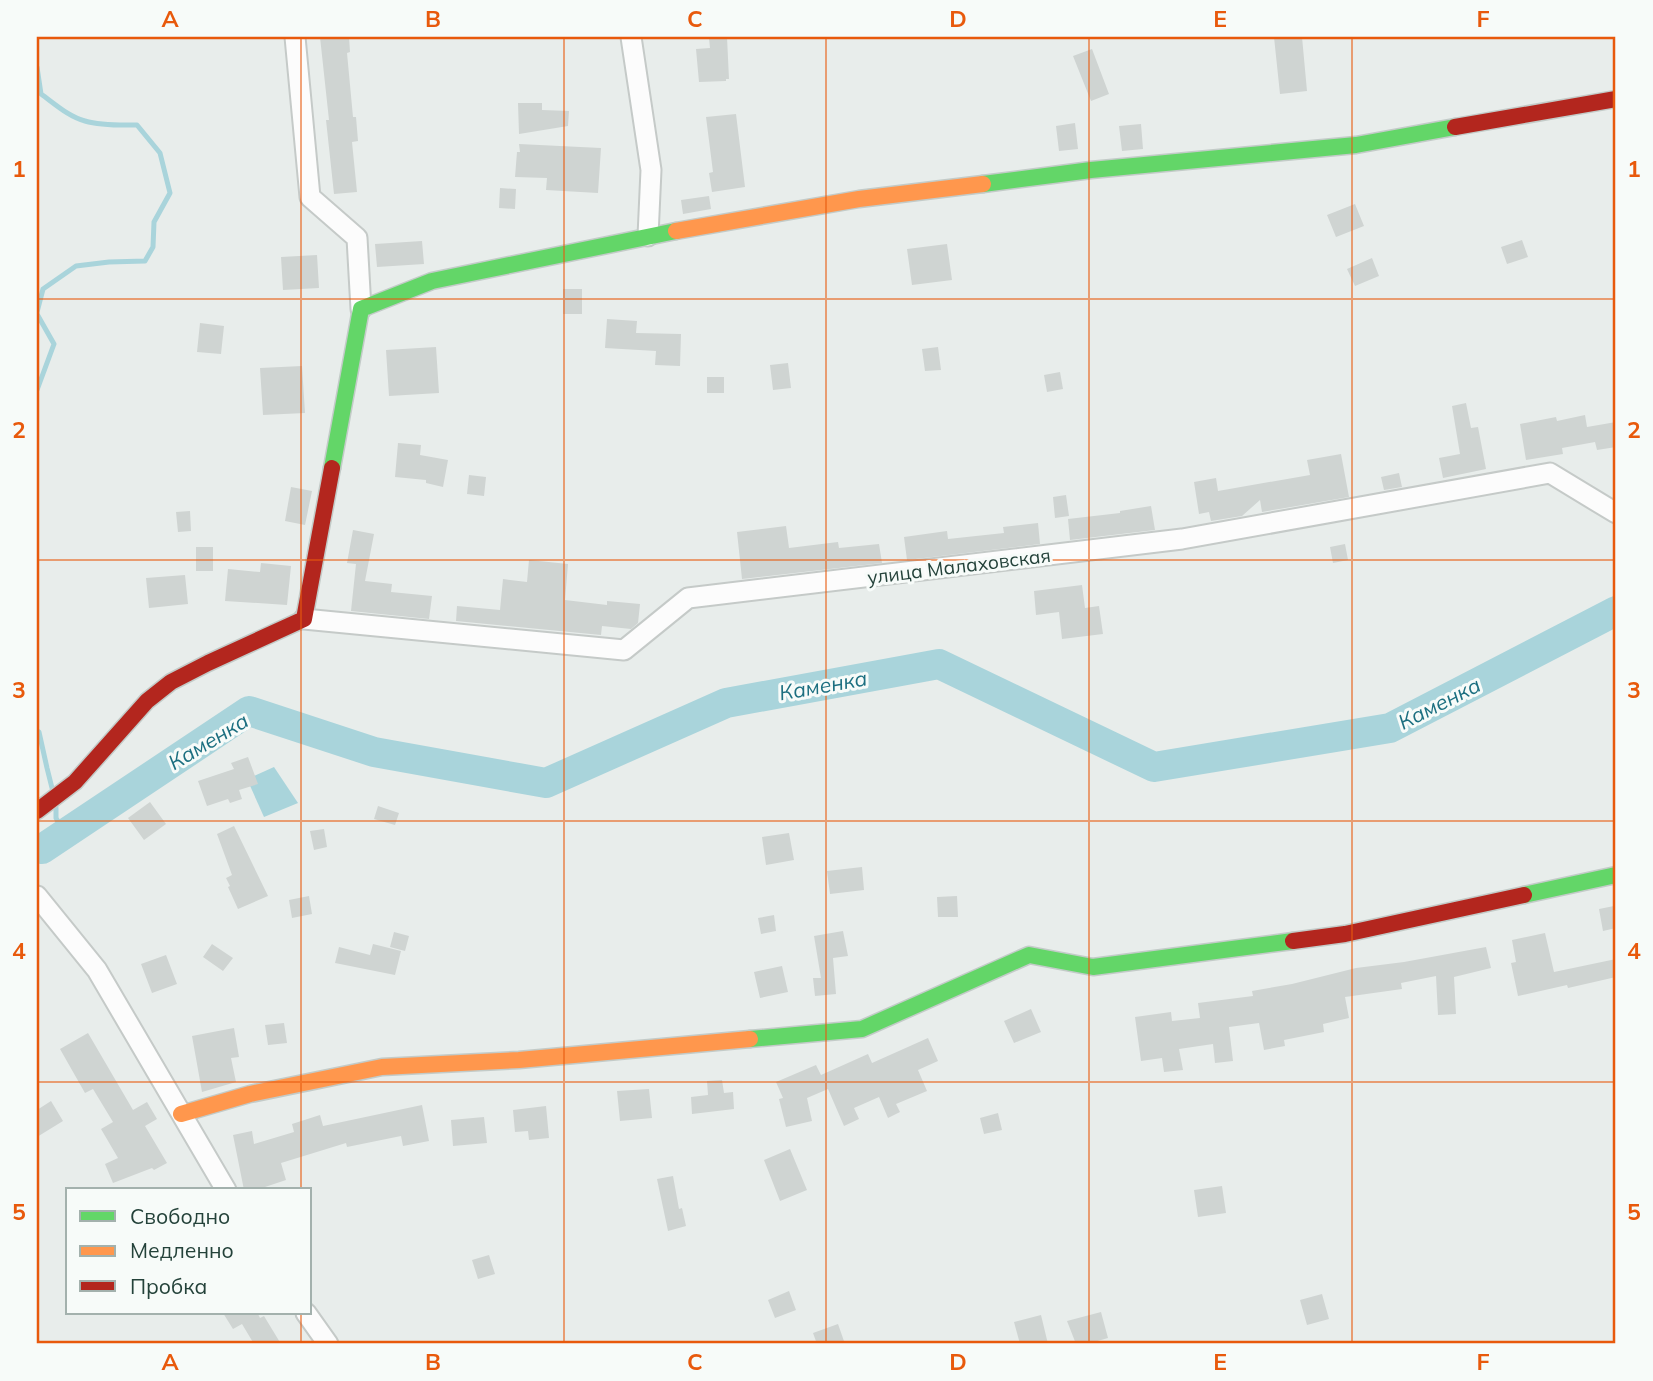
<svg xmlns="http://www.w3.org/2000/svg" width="1653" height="1381" font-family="Mulish,sans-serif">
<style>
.water{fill:#a9d4db}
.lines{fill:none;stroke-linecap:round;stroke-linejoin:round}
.stream{stroke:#a9d4db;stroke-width:5}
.river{stroke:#a9d4db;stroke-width:30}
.building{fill:#cfd4d2}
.street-casing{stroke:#c5cac8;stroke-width:23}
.fast-casing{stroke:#c3cbc8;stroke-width:19}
.slow-casing{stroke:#c3cbc8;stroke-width:19}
.jam-casing{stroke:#c3cbc8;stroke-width:19}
.street{stroke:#fcfcfc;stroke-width:19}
.fast{stroke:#63d668;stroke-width:16}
.slow{stroke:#ff974d;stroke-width:16}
.jam{stroke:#b3261e;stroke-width:16}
.grid{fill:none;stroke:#e8590c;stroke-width:2;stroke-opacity:0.55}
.labels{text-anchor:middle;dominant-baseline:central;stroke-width:6;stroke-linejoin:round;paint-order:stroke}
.street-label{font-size:19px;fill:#24423a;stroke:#f7fbf9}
.water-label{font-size:21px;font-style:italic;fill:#1c6f80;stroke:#f7fbf9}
.neatline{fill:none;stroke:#e8590c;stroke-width:2.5}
.grid-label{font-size:23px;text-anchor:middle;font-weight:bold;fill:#e8590c}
</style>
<rect width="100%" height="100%" fill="#e8edeb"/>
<path class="water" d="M274,767L298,803L264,817L247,779Z"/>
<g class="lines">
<path class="stream" d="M37,67L41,94C55,104 69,117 85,121C102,126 121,125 137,125L160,153L170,193L154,222L153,247L145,261L109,262L76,266L43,289L37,312
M37,314L54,344L37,390
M37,731L39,732L47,768L52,788
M56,808V818L65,834"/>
<path class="river" d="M42,849L249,711L374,752L546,783L726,703L939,664L1154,767L1390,728L1616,611"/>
</g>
<path class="building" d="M320,37H349L350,52L347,53L353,117H356L358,141L352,142L357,192L334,194L326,120H329Z
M727,37L729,79H726V81L699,82L696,49L710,48L709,38Z
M1274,37H1302L1307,91L1280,94Z
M1092,49L1109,94L1091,101L1073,56Z
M518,103H542V110L569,111L568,126L519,134Z
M736,114L745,187L712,192L709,173L713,172L706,117Z
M1075,123L1078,149L1059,151L1056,126Z
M1141,124L1143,149L1122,151L1119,126Z
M519,144L601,148L598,193L546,190L547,178L515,177L517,152H520Z
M500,188L516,189L515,209L499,208Z
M709,196L711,209L683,214L681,200Z
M1355,204L1364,226L1336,237L1327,215Z
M1522,240L1528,257L1507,264L1501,247Z
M422,241L424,264L377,267L375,244Z
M947,244L952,280L912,285L907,249Z
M317,255L319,288L283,290L281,257Z
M1372,258L1379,276L1355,286L1347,269Z
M563,289H582V314H563Z
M607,319L637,321L636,333L681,334L680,366L655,365L656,351L605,348Z
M200,323L224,326L221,354L197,352Z
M436,347L439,393L389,396L386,350Z
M938,347L941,370L925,371L922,349Z
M788,363L791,388L773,390L770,365Z
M302,366L305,413L263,415L260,368Z
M1060,372L1063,389L1047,392L1044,375Z
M707,377H724V393H707Z
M1466,403L1471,428L1478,427L1486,469L1443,478L1439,458L1460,454L1452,406Z
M1585,415L1587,427L1616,422V447L1597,450L1595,442L1562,448L1563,454L1526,460L1520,424L1556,417L1557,421Z
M398,443L421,445L420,455L448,460L443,487L426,483V480L395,477Z
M1341,454L1349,497L1262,512L1260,500L1242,516L1211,521L1209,512L1199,514L1194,482L1216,478L1218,491L1310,475L1307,460Z
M1399,473L1402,487L1384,490L1381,477Z
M469,475L486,477L484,496L467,494Z
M291,487L312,491L305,525L285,521Z
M1066,495L1069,516L1055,518L1053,497Z
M1151,506L1155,530L1070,540L1068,519L1120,513V511Z
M190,511L191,531L178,532L176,512Z
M1038,523L1040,544L907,560L904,537L947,531L948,539L1004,533L1003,527Z
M786,526L789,548L838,542L839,548L879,544L882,563L742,579L737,532Z
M353,530L374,534L365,581L392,584L391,592L432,596L429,619L351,611L356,564L347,563Z
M1345,544L1348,560L1333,563L1330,547Z
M196,547H213V571H196Z
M529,560L568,564L565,600L607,605V601L640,604L638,623L631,629L602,626L601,635L456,621L457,606L500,610L503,579L527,582Z
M261,563L291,566L287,605L225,601L228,569L260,572Z
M185,575L188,604L149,608L146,578Z
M1082,585L1085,608L1099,606L1103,634L1062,639L1059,612L1036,615L1034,591Z
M248,757L258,784L239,790L242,799L230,803L228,799L207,806L198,781L234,769L231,763Z
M150,802L166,824L144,840L128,818Z
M378,806L399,813L395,825L374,819Z
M234,826L268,896L238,909L228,887L230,886L226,878L232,875L217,834Z
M324,829L327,847L314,850L310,831Z
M789,833L794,860L766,865L762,837Z
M862,867L864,890L830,894L827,871Z
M309,896L312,914L292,918L289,900Z
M957,896L958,917H938L937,897Z
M1614,906L1616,928L1603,931L1599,909Z
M774,915L776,931L761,934L758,918Z
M843,931L848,956L833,958L836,994L815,996L813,978H821L814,936Z
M394,932L409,936L405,951L390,947Z
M1545,933L1554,972L1616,959V977L1568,988L1567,985L1518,996L1511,963L1516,962L1512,940Z
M212,944L233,958L223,971L203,957Z
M373,944L401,951L395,975L335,963L339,947L370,955Z
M1486,947L1491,968L1454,977L1456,1014L1438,1015L1436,976L1401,983L1402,989L1345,997L1349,1018L1323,1024L1324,1032L1284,1040L1285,1046L1264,1050L1259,1023L1229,1027L1233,1061L1215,1063L1213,1044L1179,1049L1183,1070L1164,1072L1162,1058L1141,1061L1135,1017L1171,1012L1172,1021L1200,1018L1198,1003L1253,996L1252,991L1292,984L1356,968L1404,962Z
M166,955L177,984L152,993L141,964Z
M782,966L788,992L760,998L754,972Z
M1031,1009L1041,1032L1014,1043L1004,1021Z
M284,1023L287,1043L268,1045L265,1025Z
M234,1028L239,1057L231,1058L236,1082L202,1092L192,1036Z
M88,1033L133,1110L147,1102L157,1119L145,1126L167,1163L154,1170L152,1168L113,1183L105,1164L118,1158L101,1129L113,1122L93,1089L85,1093L60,1049Z
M928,1038L938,1061L918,1070L927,1091L896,1104L900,1112L888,1118L879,1097L854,1108L859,1119L844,1126L828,1089L807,1098L812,1121L786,1127L779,1099L783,1098L776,1082L816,1065L821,1075L868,1054L872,1063Z
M722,1080L724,1093L733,1092L734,1109L692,1114L691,1097L708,1095L707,1081Z
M649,1089L652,1118L620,1121L617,1091Z
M51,1101L63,1121L37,1137V1110Z
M422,1105L429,1141L403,1146L401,1136L347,1147L346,1143L281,1163L286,1180L256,1190H244L233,1135L252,1131L254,1144L294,1132L292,1124L320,1115L323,1126Z
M546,1106L549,1138L529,1140L528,1131L515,1132L513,1110Z
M998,1113L1002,1130L984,1134L980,1118Z
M484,1117L487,1143L453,1146L451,1120Z
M790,1149L807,1190L780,1201L764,1160Z
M673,1176L679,1209L682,1208L686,1226L668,1231L657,1179Z
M1222,1186L1226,1213L1198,1217L1194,1190Z
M489,1255L495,1274L478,1279L472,1260Z
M789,1291L796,1310L775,1318L768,1300Z
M1322,1294L1329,1319L1307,1325L1300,1300Z
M1101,1312L1108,1338L1087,1344H1076L1067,1321Z
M223,1313H261L258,1314L260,1318L264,1316L281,1344H254L242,1324L233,1329Z
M1041,1315L1048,1344H1020L1014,1322Z
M838,1324L845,1344H817L813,1333Z"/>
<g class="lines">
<g class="street-casing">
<path id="street" d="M295,37L310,197L357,238L361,309
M631,37L651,170L648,236
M304,619L624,650L688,598L1182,539L1550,473L1616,513
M37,896L97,970L226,1190
M306,1313L328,1344"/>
</g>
<g class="fast-casing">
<path id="fast" d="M983,184L1091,170L1356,145L1455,127
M332,468L361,309L432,281L676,231
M1524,895L1616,875
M750,1039L862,1029L1029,955L1093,967L1293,941"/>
</g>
<g class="slow-casing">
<path id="slow" d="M676,231L859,199L983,184
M181,1114L250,1094L382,1067L519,1060L750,1039"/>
</g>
<g class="jam-casing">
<path id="jam" d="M1455,127L1616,99
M37,811L75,782L147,701L171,682L208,663L304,619L332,468
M1293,941L1345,934L1524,895"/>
</g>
<use href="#street" class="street"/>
<use href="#fast" class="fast"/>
<use href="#slow" class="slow"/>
<use href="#jam" class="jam"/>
</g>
<path class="grid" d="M301,37V1190M564,37V1344M826,37V1344M1089,37V1344M1352,37V1344M37,299H1616M37,560H1616M37,821H1616M37,1082H1616M301,1313V1344"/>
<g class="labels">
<g class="street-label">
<text transform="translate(959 566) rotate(-7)">улица Малаховская</text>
</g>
<g class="water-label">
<text transform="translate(823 685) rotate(-10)">Каменка</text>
<text transform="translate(1439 703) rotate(-27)">Каменка</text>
<text transform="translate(208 741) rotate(-31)">Каменка</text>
</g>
</g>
<rect width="1653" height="1381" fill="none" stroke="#f7fbf9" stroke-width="77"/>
<rect x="66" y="1188" width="245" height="126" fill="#f7fbf9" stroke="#a3b1ad" stroke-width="2"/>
<rect x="80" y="1211" width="35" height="10" fill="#63d668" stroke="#a3b1ad" stroke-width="2"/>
<text x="130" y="1224" font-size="21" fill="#24423a">Свободно</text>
<rect x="80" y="1246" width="35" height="10" fill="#ff974d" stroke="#a3b1ad" stroke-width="2"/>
<text x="130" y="1258" font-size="21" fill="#24423a">Медленно</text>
<rect x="80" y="1281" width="35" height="10" fill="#b3261e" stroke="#a3b1ad" stroke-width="2"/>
<text x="130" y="1294" font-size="21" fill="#24423a">Пробка</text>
<rect x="38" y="38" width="1576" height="1304" class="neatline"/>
<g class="grid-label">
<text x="170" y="27">A</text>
<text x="433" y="27">B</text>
<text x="695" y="27">C</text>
<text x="958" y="27">D</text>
<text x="1220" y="27">E</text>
<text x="1483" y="27">F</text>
<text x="19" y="177">1</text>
<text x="1634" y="177">1</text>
<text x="19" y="438">2</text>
<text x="1634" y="438">2</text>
<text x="19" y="698">3</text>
<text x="1634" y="698">3</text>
<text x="19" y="959">4</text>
<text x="1634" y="959">4</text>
<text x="19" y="1220">5</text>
<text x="1634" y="1220">5</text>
<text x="170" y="1370">A</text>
<text x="433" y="1370">B</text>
<text x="695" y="1370">C</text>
<text x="958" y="1370">D</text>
<text x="1220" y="1370">E</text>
<text x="1483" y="1370">F</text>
</g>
</svg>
